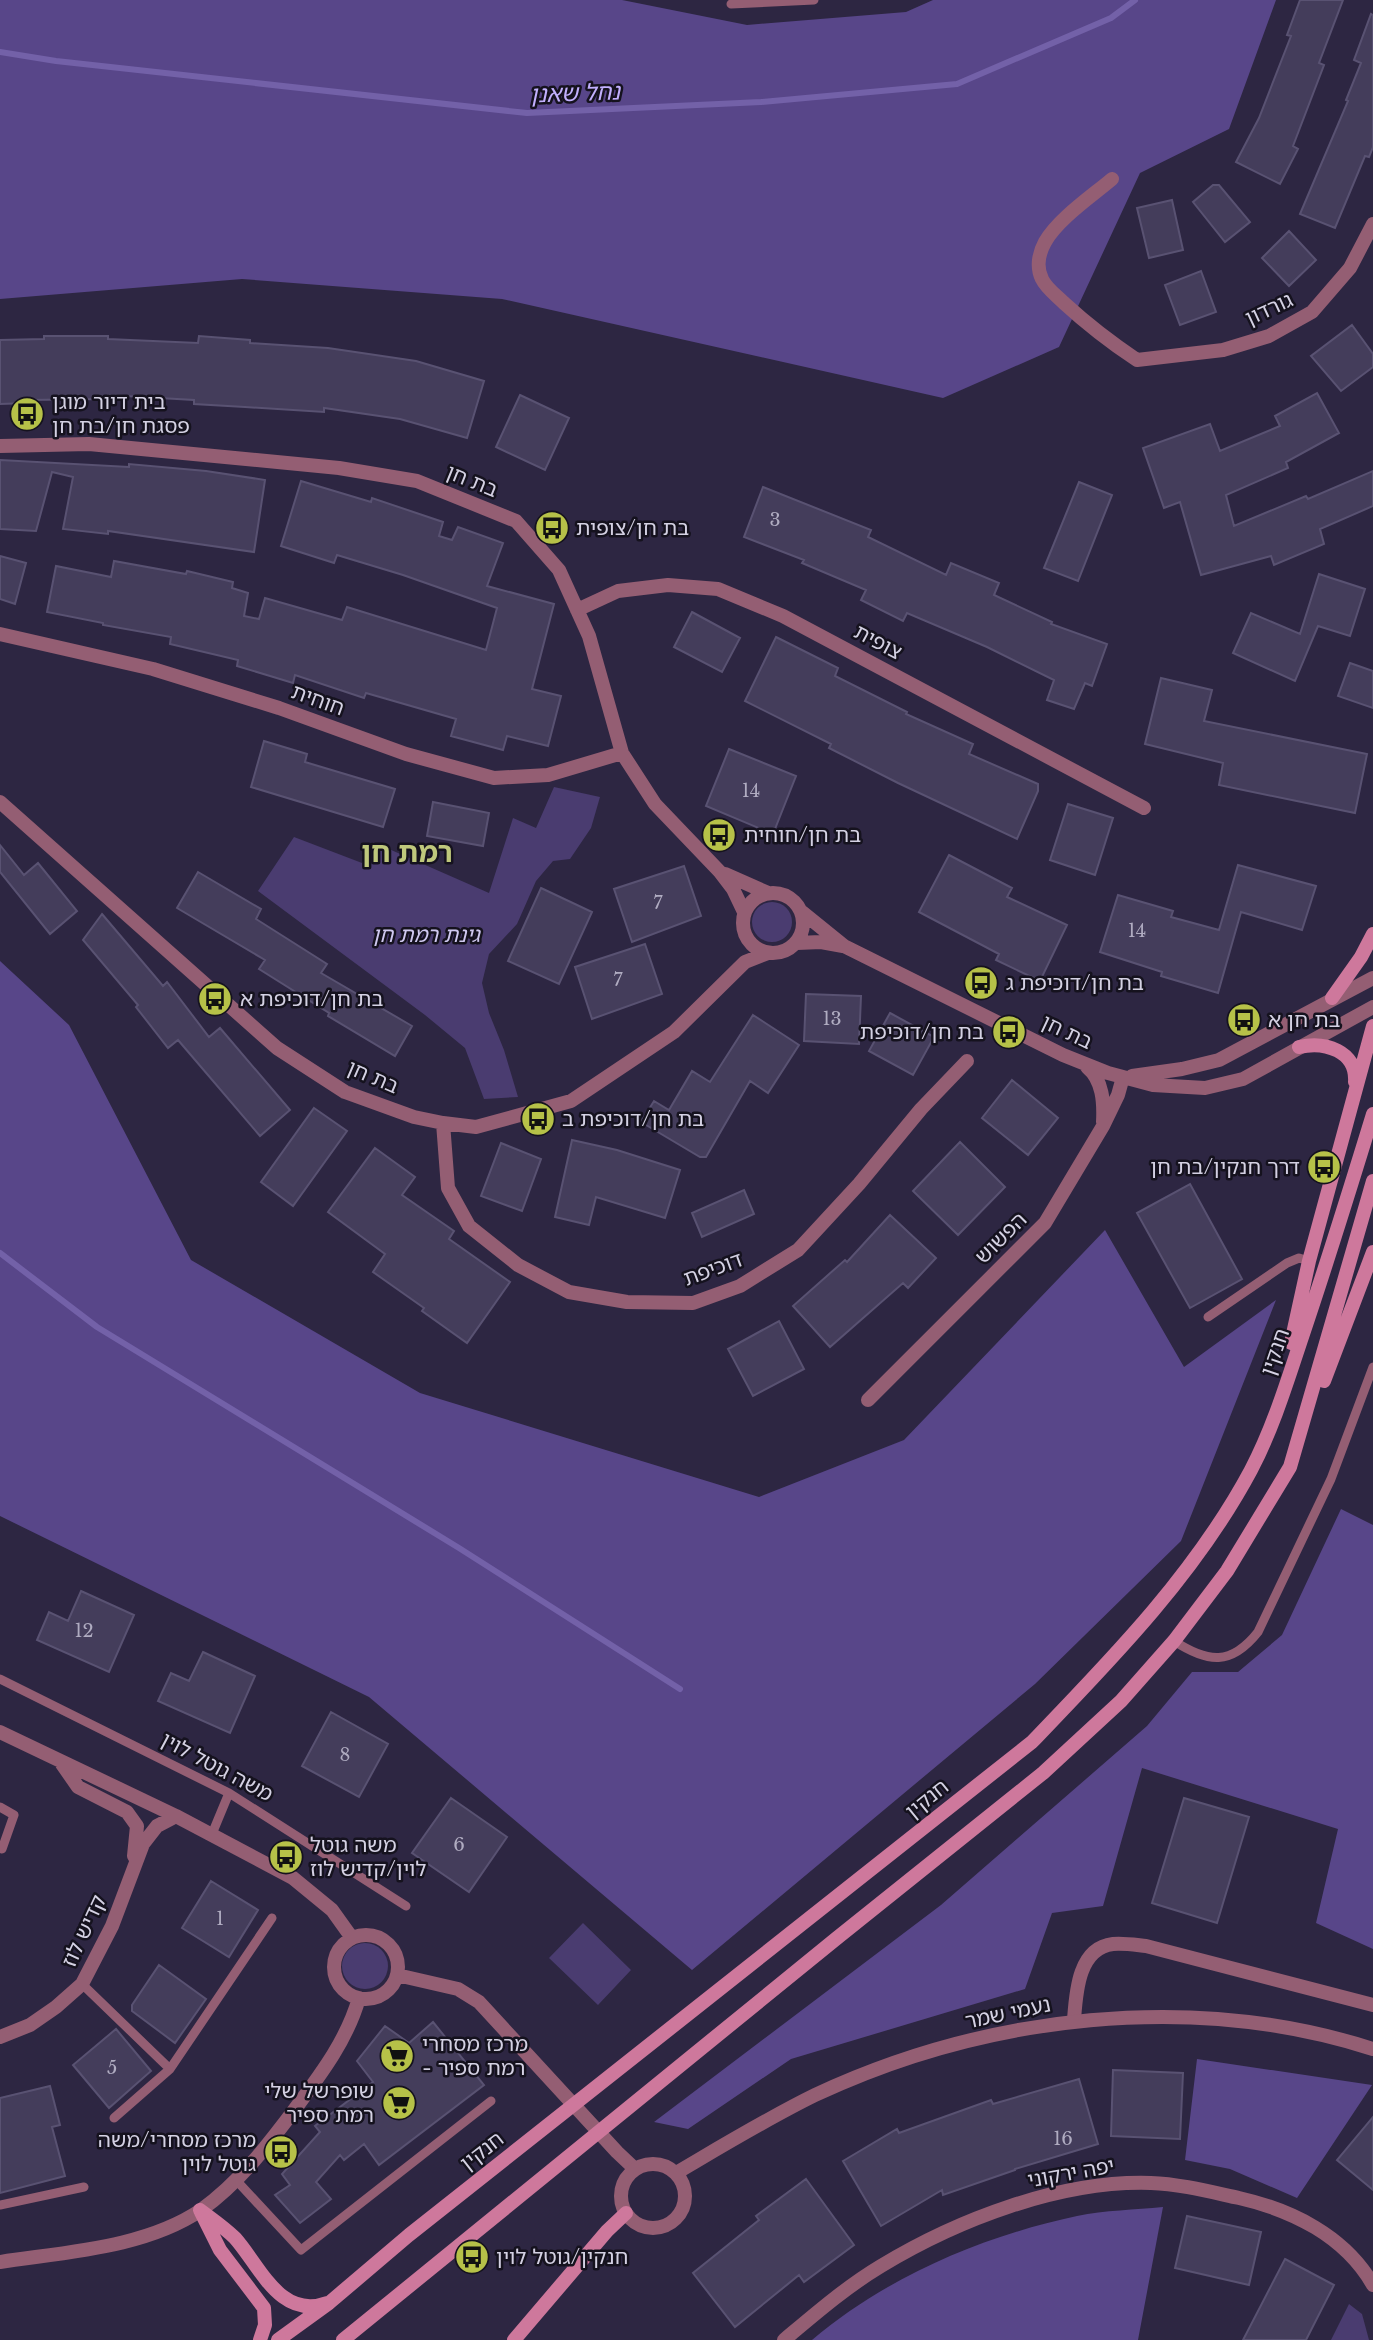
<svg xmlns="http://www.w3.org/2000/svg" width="1373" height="2340" font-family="'Libre Baskerville','Noto Sans Hebrew',serif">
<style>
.green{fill:#4a3c70}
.forest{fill:#584689}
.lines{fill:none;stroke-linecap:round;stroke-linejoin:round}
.stream{stroke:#7361a8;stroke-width:6}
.building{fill:#443d5b;stroke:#595272;stroke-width:2}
.service{stroke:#945e73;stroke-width:9}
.minor{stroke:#945e73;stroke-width:14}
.tertiary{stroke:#945e73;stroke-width:14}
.secondary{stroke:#ce789c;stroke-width:14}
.labels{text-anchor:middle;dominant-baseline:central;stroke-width:5;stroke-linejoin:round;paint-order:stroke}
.number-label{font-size:18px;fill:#b0acc1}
.street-label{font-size:21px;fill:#d4d1e3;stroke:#15121e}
.poi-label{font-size:21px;fill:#d4d1e3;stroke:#15121e;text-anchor:start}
.park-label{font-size:21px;font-style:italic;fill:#cfc8ef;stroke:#15121e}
.water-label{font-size:23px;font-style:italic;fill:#c2b0fe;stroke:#15121e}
.district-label{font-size:28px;font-weight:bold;fill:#bfc87c;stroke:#15121e}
</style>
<rect width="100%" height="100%" fill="#2d2642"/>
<path class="green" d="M554,787L600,797L591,828L570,859L553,861L536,881L517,924L489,954L482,983L489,1013L504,1050L518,1097L484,1099L465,1048L425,1015L258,891L294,837L362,863L373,842L489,893L513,818L536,828Z
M752 922a20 20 0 1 1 40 0a20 20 0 1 1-40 0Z
M583,1923L631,1970L598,2005L549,1958Z
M342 1966a23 23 0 1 1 46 0a23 23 0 1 1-46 0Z
M1349,2304L1362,2314L1369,2340H1331Z"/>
<path class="forest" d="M0,0H622L747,25L906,12L933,0H1276L1229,129L1140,173L1059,347L943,398L502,299L242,279L0,299Z
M0,961L69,1025L191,1260L420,1393L759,1497L904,1440L1105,1230L1184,1367L1276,1300L1181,1541L1035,1684L692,1970L369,1697L0,1516Z
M1341,1509L1373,1525V1949L1316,1923L1338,1829L1142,1768L1103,1906L1052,1913L1025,1989L791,2059L688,2129L654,2122L941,1905L1147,1726L1192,1672H1238L1282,1635Z
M1197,2059L1372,2085L1297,2198L1230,2169L1185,2160Z
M1163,2207L1138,2340H812C886,2277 983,2236 1077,2216C1105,2210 1135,2210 1163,2207Z"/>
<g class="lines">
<path class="stream" d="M0,52L56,61L527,113L761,102L957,84L1111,18L1135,0
M0,1253L97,1327L459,1548L680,1689"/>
</g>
<path class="building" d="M1300,0H1343L1319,63L1324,65L1293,146L1298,149L1280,184L1236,162L1259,118L1291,36L1287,35Z
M1371,14L1373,15V147L1369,157L1365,156L1335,228L1300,214L1348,101L1346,100L1361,63L1354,60Z
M1213,185H1219L1250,222L1225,242L1193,202Z
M1172,200L1183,250L1149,258L1137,208Z
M1289,231L1316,260L1289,286L1262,258Z
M1201,271L1216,312L1180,325L1165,285Z
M1352,325L1373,354V367L1341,391L1311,356Z
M44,336H108V339L198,343L199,336L250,340V343L328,348L416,361L484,381L467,438L400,419L324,408V412L245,407L194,404V400L108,395V399L26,400L27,403L0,404V340L44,339Z
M1317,393L1339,433L1286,462L1288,468L1226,495L1234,526L1306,496L1308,499L1373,471V506L1320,529L1324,544L1274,565L1271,556L1201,575L1180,502L1164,508L1143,448L1210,424L1220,451L1280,426L1275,416Z
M520,395L569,418L545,470L496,447Z
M0,460L129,467V464L206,471L265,480L254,552L108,531V534L63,529L73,477L52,472L36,531L0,529Z
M301,481L371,502L372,498L443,522L439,536L452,540L458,527L503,543L487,586L554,604L532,689L561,696L548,746L507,736L503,750L451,736L456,719L366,693L364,698L295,675L293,683L237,666L238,660L170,644L171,637L103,625V623L47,612L56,566L111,577L114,561L186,574L187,571L233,582L232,588L248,593L244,616L259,619L265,598L342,620L347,607L486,650L497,608L403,575L337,555L334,563L281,546Z
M1079,482L1112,495L1078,581L1044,568Z
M763,487L871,530L868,537L946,575L951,563L999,583L994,595L1052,622L1051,624L1107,644L1092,686L1085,683L1074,709L1047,700L1054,680L987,647L907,613L903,621L861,600L866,590L802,563L804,560L744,537Z
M0,556L26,563L15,604L0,599Z
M1319,574L1365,589L1350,636L1318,626L1295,681L1233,653L1251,613L1300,634Z
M692,612L740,638L722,672L674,647Z
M776,637L838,668L835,676L907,712L906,714L973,744L969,754L1038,784V791L1017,839L898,783L829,748L831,744L745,701Z
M1350,663L1373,671V708L1338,696Z
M1161,678L1212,690L1204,721L1367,754L1355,813L1219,785L1223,763L1145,744Z
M264,741L307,754L305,762L395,789L383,827L251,787Z
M729,749L796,776L773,834L706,806Z
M433,802L489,813L483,846L427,836Z
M1068,804L1113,818L1095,875L1050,860Z
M0,845L24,875L38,863L77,911L50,934L0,872Z
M949,855L1012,888L1007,897L1067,925L1040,981L996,960L999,954L919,912Z
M1238,865L1316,886L1302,930L1241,912L1218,993L1161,976L1162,972L1100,952L1118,895L1173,911L1171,917L1219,930Z
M684,866L701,916L632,942L614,889Z
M198,872L261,909L256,919L327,964L321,973L412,1026L395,1056L328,1016L329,1013L259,969L265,960L177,908Z
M541,888L592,912L559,984L508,961Z
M102,914L163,986L167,982L209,1037L220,1028L290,1110L260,1136L178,1040L168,1048L136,1007L138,1005L83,940Z
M645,944L662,994L592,1019L575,967Z
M806,994L861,996L859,1044L804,1041Z
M890,1013L934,1037L913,1075L869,1051Z
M753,1015L799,1045L768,1093L750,1081L706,1157H700L641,1122L654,1101L669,1110L692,1071L710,1082Z
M1012,1080L1058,1118L1028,1155L982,1118Z
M314,1108L347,1131L293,1206L261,1182Z
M572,1140L617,1150L680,1170L665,1218L596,1197L589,1225L555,1217Z
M960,1142L1005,1187L958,1235L913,1191Z
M501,1143L541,1159L522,1211L481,1196Z
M375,1148L415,1177L402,1195L454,1231L449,1239L510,1282L467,1343L422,1311L424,1308L373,1272L385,1254L328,1212Z
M1190,1184L1242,1279L1190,1308L1137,1213Z
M744,1190L754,1214L702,1237L692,1213Z
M890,1215L936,1258L908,1288L903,1283L830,1347L793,1306L845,1260L847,1262Z
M779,1321L804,1369L753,1396L728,1349Z
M81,1591L134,1615L109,1672L37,1640L49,1612L68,1621Z
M203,1652L255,1676L230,1733L158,1701L171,1673L189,1681Z
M331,1712L388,1744L359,1797L302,1766Z
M451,1798L507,1837L469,1892L412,1853Z
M1184,1798L1249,1817L1217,1923L1152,1903Z
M211,1881L258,1910L229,1957L182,1928Z
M159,1965L206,1999L175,2043L132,2011V2005Z
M433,2022L484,2085L379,2165L364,2144L344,2160L340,2155L316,2182L331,2199L300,2223L275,2195L290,2185L282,2174L320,2132L315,2126L373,2082L357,2061L385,2026L409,2043Z
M116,2029L151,2071L109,2108L73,2065Z
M1113,2070L1183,2073L1180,2139L1111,2136Z
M1079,2079L1098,2144L1015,2169V2170L943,2195L942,2190L881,2226L843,2161L897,2129L899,2133L991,2100L993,2104Z
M50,2086L60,2125L52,2127L65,2176L0,2193V2098Z
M1373,2117V2190L1337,2160Z
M806,2179L854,2245L804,2282L799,2275L735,2327L693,2273L759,2220L756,2216Z
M1187,2216L1261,2232L1249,2285L1175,2268Z
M1285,2259L1334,2285L1306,2340H1243Z"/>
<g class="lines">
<path class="service" d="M731,4L814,0
M1208,1317L1287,1263L1299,1258L1309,1261
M1174,1641C1208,1663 1231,1666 1258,1632L1331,1479L1373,1367
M0,1679L229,1793L406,1906
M0,1807L14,1815L2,1849
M212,1834L229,1793
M82,1984L170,2069L114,2118
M170,2069L272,1918
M236,2180L301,2250L491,2101
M0,2205L84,2187"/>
<path class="minor" d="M1112,179C1092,196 1058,219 1045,242C1039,253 1036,267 1042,279C1046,288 1057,296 1064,303C1088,325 1110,342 1137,360L1223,350L1269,336L1312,312L1350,268L1373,224
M0,446L89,444L339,468L417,481L516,521L559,570L589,636L622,753L655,804L720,872L733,889L744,912
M577,610L618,591L668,585L718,589L783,616L1144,808
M0,634L153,669L279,708L406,754L494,778L548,775L622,753
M0,802L277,1048L345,1092L414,1117L443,1123L476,1127L571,1101L674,1032L745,962L768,953
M725,874L768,893
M743 923a30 30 0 1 1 60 0a30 30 0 1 1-60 0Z
M802,912L844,946L1063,1055L1108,1073L1153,1085L1205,1088L1243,1079L1373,1007
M797,943L821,942L843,946
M1087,1067C1103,1080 1104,1103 1103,1122
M1132,1076L1182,1069L1219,1060L1373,978
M443,1123L448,1188L469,1226L518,1265L569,1292L627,1302L693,1303L740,1286L798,1250L859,1184L921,1109L967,1061
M868,1400L1045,1223L1103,1126L1118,1095L1123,1077
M0,1732L176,1816L293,1878L332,1910L352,1938
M62,1764L78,1787L127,1812L137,1826L134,1856
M334 1967a32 32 0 1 1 64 0a32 32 0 1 1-64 0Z
M397,1975L458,1989L479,2002L617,2152L635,2169
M1074,2020C1076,1993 1078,1948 1113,1944C1124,1943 1136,1945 1146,1946L1373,2005
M0,2037L30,2025L56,2007L82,1984L112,1926L143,1844L157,1826L176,1816
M0,2262C65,2252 145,2248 201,2210C238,2184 268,2145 295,2109C321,2074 347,2040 359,1998
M784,2340C815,2314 846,2287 881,2266C957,2220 1060,2180 1151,2183C1180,2184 1211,2192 1239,2198C1292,2210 1345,2236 1373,2285"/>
<path class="tertiary" d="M621 2196a32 32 0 1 1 64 0a32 32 0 1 1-64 0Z
M676,2173C722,2146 768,2118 815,2095C986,2015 1192,1991 1373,2049"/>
<path class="secondary" d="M1332,998L1361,957L1373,934
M1299,1047C1325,1041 1357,1051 1355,1082
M1291,1343L1309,1261L1373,1026
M1324,1381L1373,1252
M200,2210C212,2219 225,2228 235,2238C260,2266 280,2320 327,2303
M201,2212L220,2250L264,2308L265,2325L260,2340
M278,2340L329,2303L409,2235L1032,1742C1112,1659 1196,1573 1251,1470C1273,1428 1287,1382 1302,1337C1327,1263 1350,1189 1373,1114
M343,2340L837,1938L1043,1773L1121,1701L1174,1641L1227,1571L1290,1467L1373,1181
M514,2340L607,2231L626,2213"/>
</g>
<defs>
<g id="bus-disc" transform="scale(1.75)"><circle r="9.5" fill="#b6c148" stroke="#15121e"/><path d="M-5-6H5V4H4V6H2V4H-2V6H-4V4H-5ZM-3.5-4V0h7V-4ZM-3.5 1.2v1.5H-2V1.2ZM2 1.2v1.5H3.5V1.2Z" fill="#111"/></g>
<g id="supermarket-disc" transform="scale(1.75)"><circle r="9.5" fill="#b6c148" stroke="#15121e"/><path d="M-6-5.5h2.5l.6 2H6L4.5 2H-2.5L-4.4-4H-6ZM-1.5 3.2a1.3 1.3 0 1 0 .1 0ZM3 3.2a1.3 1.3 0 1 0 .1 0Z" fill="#111"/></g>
</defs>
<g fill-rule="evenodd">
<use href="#bus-disc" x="27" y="414"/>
<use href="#bus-disc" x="552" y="528"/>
<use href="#bus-disc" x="719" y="835"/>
<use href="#bus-disc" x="981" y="983"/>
<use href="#bus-disc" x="215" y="999"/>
<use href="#bus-disc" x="1244" y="1020"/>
<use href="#bus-disc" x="1009" y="1032"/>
<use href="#bus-disc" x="538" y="1119"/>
<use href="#bus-disc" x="1324" y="1167"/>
<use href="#bus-disc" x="286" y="1857"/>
<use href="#supermarket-disc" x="397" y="2056"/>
<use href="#supermarket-disc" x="399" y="2103"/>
<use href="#bus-disc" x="281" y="2152"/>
<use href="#bus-disc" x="472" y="2257"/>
</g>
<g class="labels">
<g class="number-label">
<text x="775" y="520">3</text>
<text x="751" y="791">14</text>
<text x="658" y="903">7</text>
<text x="1137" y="931">14</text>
<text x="618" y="980">7</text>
<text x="832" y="1019">13</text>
<text x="84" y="1631">12</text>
<text x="345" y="1755">8</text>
<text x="459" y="1845">6</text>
<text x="220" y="1919">1</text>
<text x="112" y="2068">5</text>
<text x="1063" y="2139">16</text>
</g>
<g class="street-label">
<text transform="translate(1269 309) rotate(-25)">גורדון</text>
<text transform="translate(472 481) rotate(22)">בת חן</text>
<text transform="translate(878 642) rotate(28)">צופית</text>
<text transform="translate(318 700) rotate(20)">חוחית</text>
<text transform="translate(1067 1032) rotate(25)">בת חן</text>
<text transform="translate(373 1077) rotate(23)">בת חן</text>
<text transform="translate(1001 1238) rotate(-45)">הפשוש</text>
<text transform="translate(713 1269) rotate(-20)">דוכיפת</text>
<text transform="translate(1275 1352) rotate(-71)">חנקין</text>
<text transform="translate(217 1767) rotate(28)">משה גוטל לוין</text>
<text transform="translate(927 1799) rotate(-39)">חנקין</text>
<text transform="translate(84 1931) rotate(-65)">קדיש לוז</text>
<text transform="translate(1008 2013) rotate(-12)">נעמי שמר</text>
<text transform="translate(482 2151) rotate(-38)">חנקין</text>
<text transform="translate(1071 2173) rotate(-10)">יפה ירקוני</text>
</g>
<g class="poi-label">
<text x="52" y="402">בית דיור מוגן<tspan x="52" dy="24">פסגת חן/בת חן</tspan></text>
<text x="576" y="528">בת חן/צופית</text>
<text x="744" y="835">בת חן/חוחית</text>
<text x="1006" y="983">בת חן/דוכיפת ג</text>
<text x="240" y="999">בת חן/דוכיפת א</text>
<text x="1268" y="1020">בת חן א</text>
<text x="984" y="1032" text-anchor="end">בת חן/דוכיפת</text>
<text x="562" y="1119">בת חן/דוכיפת ב</text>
<text x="1300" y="1167" text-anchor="end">דרך חנקין/בת חן</text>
<text x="310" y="1845">משה גוטל<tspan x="310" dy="24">לוין/קדיש לוז</tspan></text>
<text x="422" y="2044">מרכז מסחרי<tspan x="422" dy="24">- רמת ספיר</tspan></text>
<text x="374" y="2091" text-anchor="end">שופרשל שלי<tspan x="374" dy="24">רמת ספיר</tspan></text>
<text x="256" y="2140" text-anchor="end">מרכז מסחרי/משה<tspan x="256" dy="24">גוטל לוין</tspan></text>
<text x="496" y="2257">חנקין/גוטל לוין</text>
</g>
<g class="park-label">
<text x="426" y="935">גינת רמת חן</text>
</g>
<g class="water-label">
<text transform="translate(575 93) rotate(-2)">נחל שאנן</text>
</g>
<g class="district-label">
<text x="407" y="852">רמת חן</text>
</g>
</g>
</svg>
